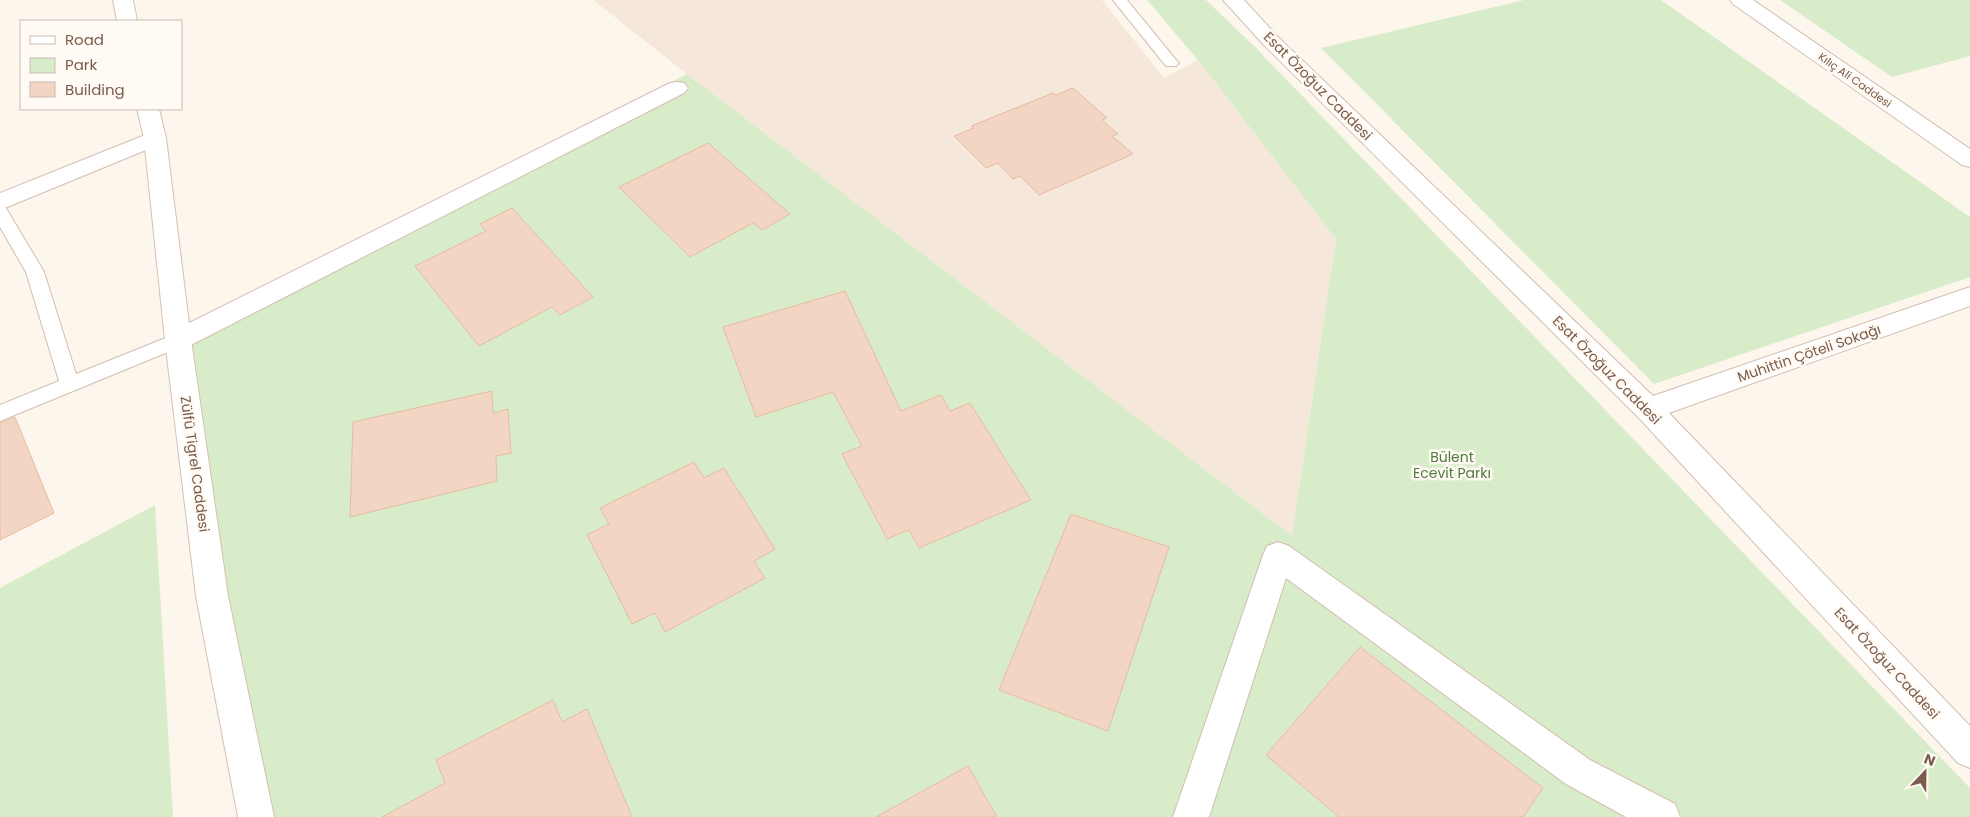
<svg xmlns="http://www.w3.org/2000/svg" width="1970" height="817" font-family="Poppins,sans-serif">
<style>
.residential{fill:#f5e8da}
.green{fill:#d8ecc9}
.building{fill:#f3d5c3;stroke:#e6bba3}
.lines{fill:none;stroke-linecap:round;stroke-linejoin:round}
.lane-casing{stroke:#d1beb0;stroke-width:2}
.street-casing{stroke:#d1beb0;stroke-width:2}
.secondary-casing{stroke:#d6c0b0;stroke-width:2}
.lane{fill:#fff;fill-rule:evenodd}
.street{fill:#fff;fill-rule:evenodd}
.secondary{fill:#fff;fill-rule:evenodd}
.labels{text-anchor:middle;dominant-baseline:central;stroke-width:5;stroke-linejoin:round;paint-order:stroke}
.far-street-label{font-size:11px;fill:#7a5c4d;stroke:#fffaf3}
.street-label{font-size:14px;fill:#7a5c4d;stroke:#fffaf3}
.park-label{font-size:14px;fill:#537a41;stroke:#fffaf3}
</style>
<rect width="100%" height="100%" fill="#fdf6ec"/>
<path class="residential" d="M593,0H1102L1164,78L1198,60L1336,239L1292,536L687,74Z"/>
<path class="green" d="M1147,0H1206L1254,46L1970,788V817H256L178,340L687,74L1292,536L1336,239L1198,60Z
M1524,0H1661L1970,217V277L1654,384L1321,48Z
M1780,0H1970V56L1892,77Z
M155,505L173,817H0V588Z"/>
<path class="building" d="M1073,88L1107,118L1102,120L1118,134L1112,136L1133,154L1039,195L1020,176L1013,179L998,163L986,168L954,136L974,128L971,126L1053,93L1056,95Z
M708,143L790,214L762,230L753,223L690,257L619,187Z
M512,208L593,297L560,315L552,307L479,346L415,266L486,231L480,224Z
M845,291L901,411L941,395L950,411L970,403L1031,500L919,548L909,530L887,539L842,454L862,446L833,392L756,417L723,327Z
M492,391L493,413L508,409L511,453L496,456L497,481L350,517L353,422Z
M15,417L54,513L0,540V423Z
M694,462L704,478L724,468L775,549L754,561L765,578L665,632L655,613L632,624L587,535L609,524L600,508Z
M1071,514L1169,547L1108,731L999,690Z
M1360,647L1543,788L1523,817H1339L1266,755Z
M553,700L562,722L587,709L632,817H382L445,783L436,760Z
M968,766L997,817H876Z"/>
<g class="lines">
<g class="lane-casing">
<path id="lane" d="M1113,0H1127L1176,60L1179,63L1176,66H1166Z
M0,206L6,208L44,272L76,374L178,333L185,335L188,340L185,345L0,421V405L59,381L26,272L0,227Z"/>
</g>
<g class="street-casing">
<path id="street" d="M1223,0H1244L1277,36L1653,396L1970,287V306L1669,413L1970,726V768L1958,763L1638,417L1263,44Z
M1730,0H1753L1970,149V167L1962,165L1733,4Z
M677,82L684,83L688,88L684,93L187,347L178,350L169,347L165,340L169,333L670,83Z
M155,131L163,133L166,138L163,143L0,210V193Z
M1278,542L1289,546L1590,760L1675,804L1680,817H1626L1566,784L1286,578L1209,817H1173L1263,555L1267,546Z"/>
</g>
<g class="secondary-casing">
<path id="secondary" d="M113,0H133L137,21H117Z
M137,109H159L166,138L191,340L228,596L274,817H238L196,596L165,340L144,138Z"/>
</g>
<use href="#lane" class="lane"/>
<use href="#street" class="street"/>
<use href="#secondary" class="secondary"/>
</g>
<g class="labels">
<g class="far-street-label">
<text transform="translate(1855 80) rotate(35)">Kılıç Ali Caddesi</text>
</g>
<g class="street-label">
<text transform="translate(1318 86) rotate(45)">Esat Özoğuz Caddesi</text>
<text transform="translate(1809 353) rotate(-19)">Muhittin Çöteli Sokağı</text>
<text transform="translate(1607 370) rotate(45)">Esat Özoğuz Caddesi</text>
<text transform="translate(195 464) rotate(82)">Zülfü Tigrel Caddesi</text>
<text transform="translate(1887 663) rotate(47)">Esat Özoğuz Caddesi</text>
</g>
<g class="park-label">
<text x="1452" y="457">Bülent<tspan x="1452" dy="16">Ecevit Parkı</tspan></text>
</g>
</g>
<rect x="20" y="20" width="162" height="90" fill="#fffaf3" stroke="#cabbb1"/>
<rect x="30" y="36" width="25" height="8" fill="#ffffff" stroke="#cabbb1"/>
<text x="65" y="45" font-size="15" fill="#7a5c4d">Road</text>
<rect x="30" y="58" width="25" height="15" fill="#d8ecc9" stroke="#cabbb1"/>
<text x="65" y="70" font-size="15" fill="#7a5c4d">Park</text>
<rect x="30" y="82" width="25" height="15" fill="#f3d5c3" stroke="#cabbb1"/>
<text x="65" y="95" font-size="15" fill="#7a5c4d">Building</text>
<g transform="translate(1925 772) rotate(22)" stroke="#fffaf3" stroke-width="4" paint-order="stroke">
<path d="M0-4L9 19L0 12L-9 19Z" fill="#7a5c4d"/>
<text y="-8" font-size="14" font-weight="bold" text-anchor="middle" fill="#7a5c4d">N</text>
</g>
</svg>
